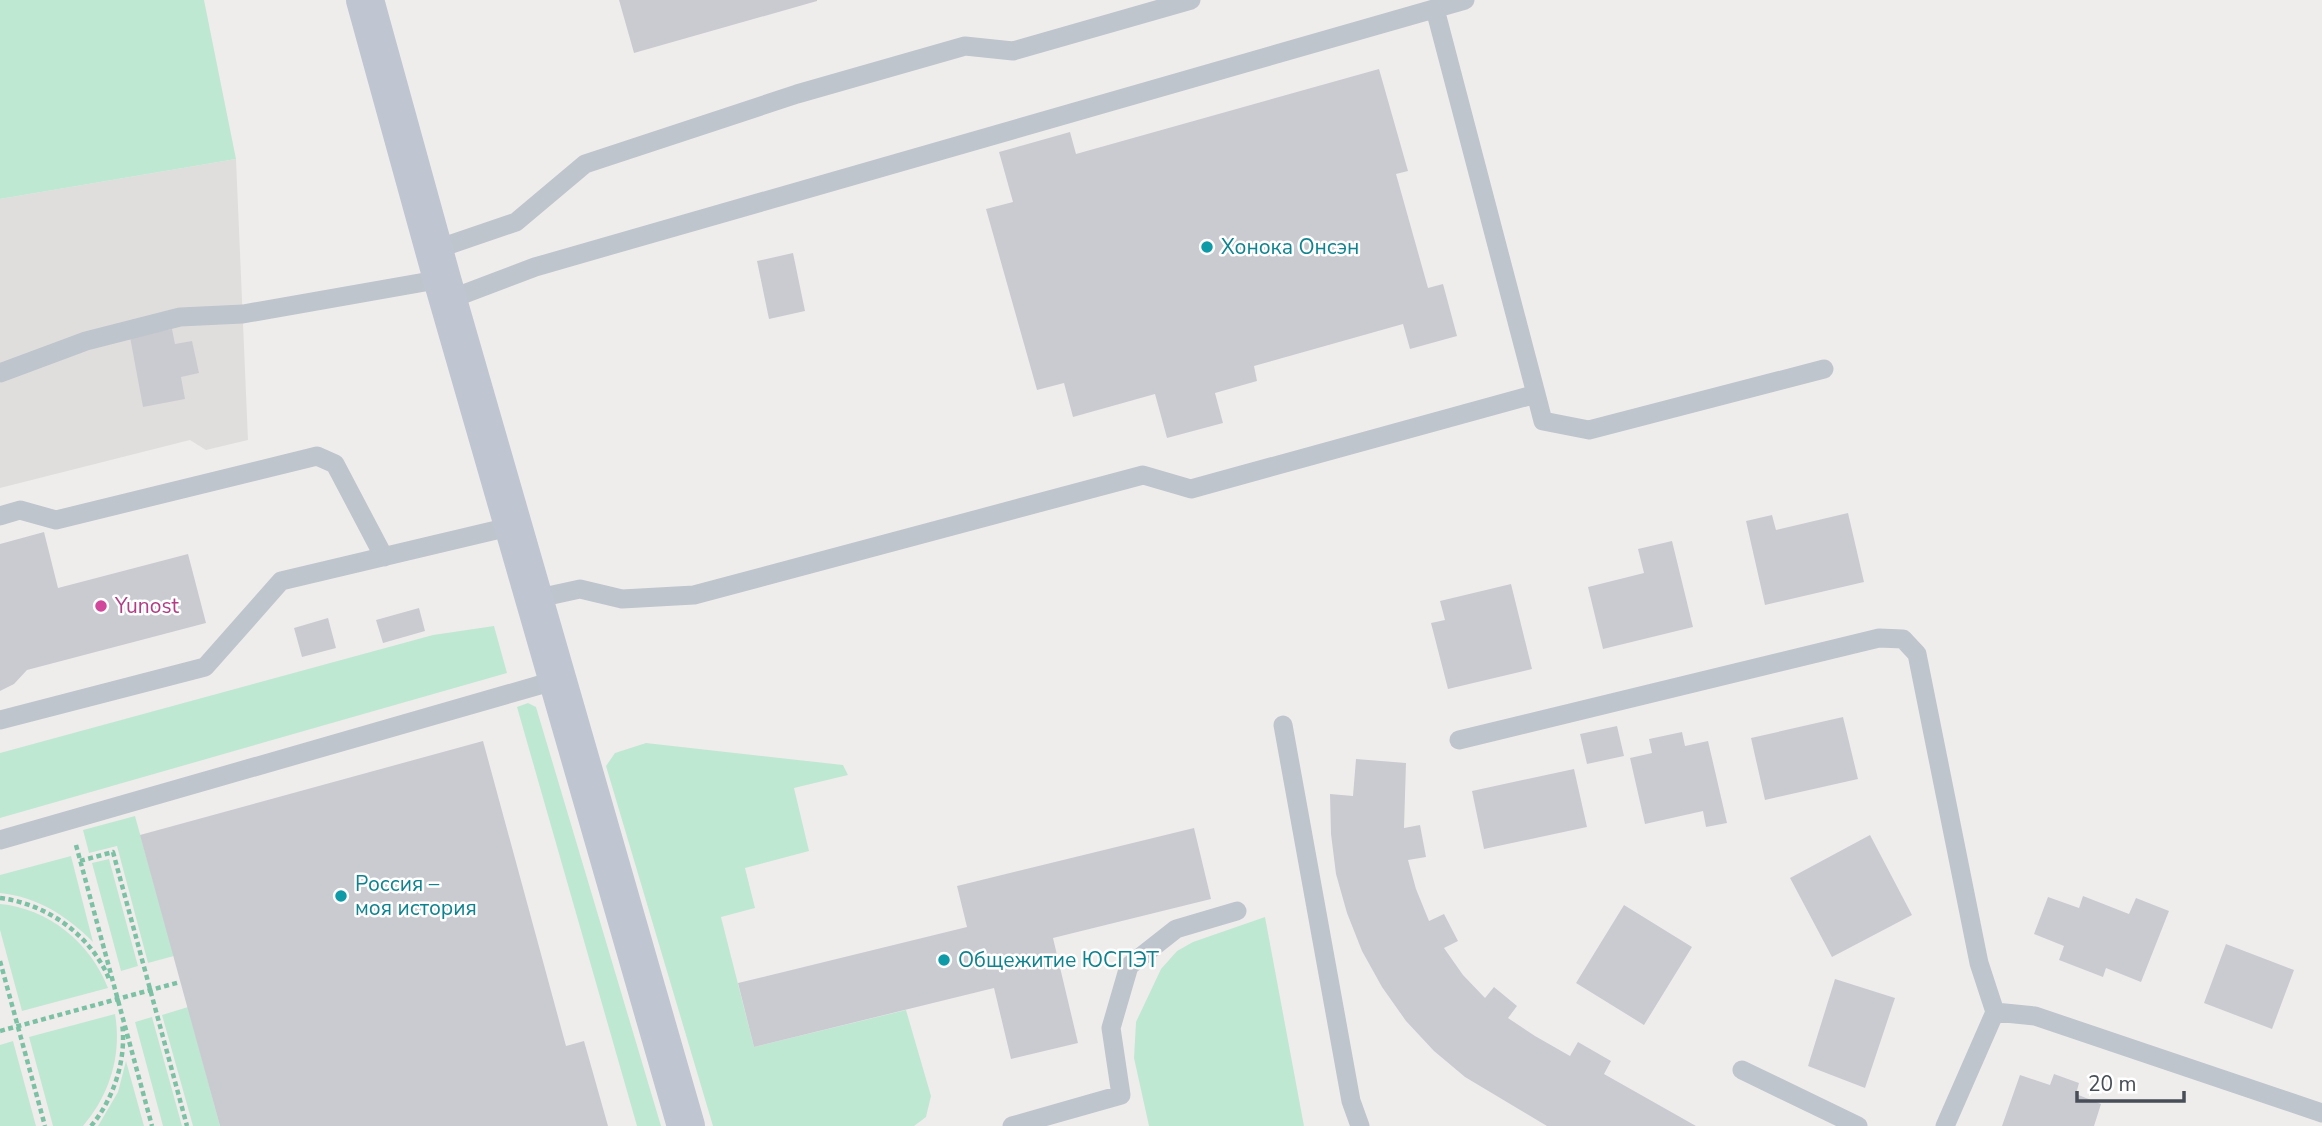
<svg xmlns="http://www.w3.org/2000/svg" width="2322" height="1126" font-family="'Nunito Sans',sans-serif">
<style>
.education{fill:#e0dedd}
.green{fill:#bfe8d3}
.building{fill:#cacbd0}
.lines{fill:none;stroke-linecap:round;stroke-linejoin:round}
.path{stroke:#7cc1a6;stroke-width:4.5;stroke-dasharray:5 3.5;stroke-linecap:butt}
.lane{stroke:#bfc5cd;stroke-width:19}
.secondary{stroke:#bfc6d1;stroke-width:38}
.culture-dot{fill:#0f9aa8;stroke:#fff;stroke-width:2.5}
.hotel-dot{fill:#d1479c;stroke:#fff;stroke-width:2.5}
.labels{text-anchor:middle;dominant-baseline:central;stroke-width:5;stroke-linejoin:round;paint-order:stroke}
.culture-label{font-size:21px;fill:#0d838f;stroke:#fff;text-anchor:start}
.hotel-label{font-size:21px;fill:#b23c85;stroke:#fff;text-anchor:start}
</style>
<rect width="100%" height="100%" fill="#efedec"/>
<path class="education" d="M236,159L248,440L206,450L190,440L0,488V199Z"/>
<path class="green" d="M0,0H204L236,159L0,199Z
M494,626L507,673L0,818V753L433,635Z
M528,703L536,707L661,1126H637L517,707Z
M646,743L843,765L848,775L794,788L809,851L745,868L755,908L721,917L754,1047L906,1010L931,1096L926,1117L914,1126H713L606,766L615,753Z
M135,816L174,956L148,963L117,846L89,853L83,830Z
M71,856L93,942C67,916 38,897 0,893V875Z
M109,859L138,966L121,971L92,863Z
M0,904C48,908 91,943 108,988L22,1011L0,930Z
M1265,917L1304,1126H1149L1134,1058L1136,1022L1161,969L1177,951L1193,942Z
M188,1007L220,1126H193L162,1015Z
M115,1014C122,1054 110,1095 83,1126H53L29,1037Z
M152,1017L182,1126H163L135,1022Z
M13,1041L36,1126H0V1045Z
M126,1061L144,1126H98L118,1092Z"/>
<path class="building" d="M619,0H817V1L634,53Z
M1379,69L1408,171L1396,174L1428,288L1443,284L1457,336L1410,349L1403,324L1254,366L1257,381L1215,393L1223,423L1167,438L1155,394L1073,417L1064,383L1037,390L986,209L1013,202L999,152L1070,132L1076,154Z
M793,253L805,311L769,319L757,261Z
M172,329L175,344L192,341L199,373L181,377L185,399L143,407L130,337Z
M1848,513L1864,582L1765,605L1746,521L1772,515L1776,530Z
M44,532L58,588L188,554L206,623L27,670L14,684L0,691V544Z
M1672,541L1693,627L1603,649L1588,587L1644,573L1638,549Z
M1511,584L1532,669L1448,689L1431,623L1445,620L1440,601Z
M419,608L425,631L383,643L376,620Z
M328,618L336,648L302,657L294,628Z
M1843,717L1858,779L1765,800L1751,738Z
M1617,726L1624,756L1587,764L1580,734Z
M1682,732L1685,746L1708,741L1727,823L1706,827L1703,811L1645,824L1630,758L1652,753L1649,739Z
M483,741L566,1046L584,1041L608,1126H220L140,835Z
M1356,759L1406,763L1404,828L1420,825L1426,857L1408,860L1416,889L1429,921L1444,914L1458,941L1444,948L1463,975L1485,998L1494,987L1517,1006L1508,1018L1535,1036L1570,1056L1578,1042L1611,1061L1604,1074L1696,1126H1547L1465,1077L1434,1051L1406,1021L1382,987L1362,951L1347,913L1336,874L1331,834L1330,794L1353,796Z
M1574,769L1587,827L1484,849L1472,791Z
M1194,828L1211,899L1053,938L1078,1043L1011,1059L994,988L754,1047L738,983L967,927L957,886Z
M1870,835L1912,915L1832,957L1790,878Z
M2083,896L2129,914L2136,898L2169,911L2141,982L2106,968L2103,977L2059,960L2064,946L2034,934L2048,897L2079,908Z
M1624,905L1692,947L1644,1025L1576,983Z
M2226,944L2294,970L2272,1029L2204,1003Z
M1835,979L1895,998L1865,1088L1808,1066Z
M2054,1074L2079,1083L2076,1094L2101,1104L2094,1126H2002L2020,1075L2050,1085Z"/>
<g class="lines">
<path class="path" d="M76,845L152,1126
M80,861L113,852L187,1126
M0,898C48,904 92,936 110,981
M0,961L45,1126
M0,1031L180,982
M91,1126C114,1099 127,1058 122,1023"/>
<path class="lane" d="M434,250L516,222L585,164L797,94L965,46L1013,51L1191,0
M448,300L535,267L1465,0
M0,373L86,341L180,317L243,314L442,279
M1536,394L1543,421L1589,430L1824,369
M0,516L20,510L56,520L317,456L335,464L384,557
M534,599L580,589L622,599L694,595L1143,475L1191,489L1536,394L1435,9
M0,720L205,667L281,581L513,526
M1283,725L1351,1101L1360,1126
M1459,740L1879,638L1903,639L1917,654L1979,963L1995,1012L1945,1126
M0,840L557,680
M1995,1012L2035,1016L2322,1113
M1742,1070L1858,1126
M1012,1126L1121,1095L1111,1028L1129,966L1176,929L1237,911"/>
<path class="secondary" d="M365,0L442,279L686,1126"/>
</g>
<g class="culture-dot">
<circle cx="1207" cy="247" r="7"/>
<circle cx="341" cy="896" r="7"/>
<circle cx="944" cy="960" r="7"/>
</g>
<circle class="hotel-dot" cx="101" cy="606" r="7"/>
<g class="labels">
<g class="culture-label">
<text x="1221" y="247">Хонока Онсэн</text>
<text x="355" y="884">Россия –<tspan x="355" dy="24">моя история</tspan></text>
<text x="958" y="960">Общежитие ЮСПЭТ</text>
</g>
<g class="hotel-label">
<text x="115" y="606">Yunost</text>
</g>
</g>
<path d="M2077 1091v10h107v-10" fill="none" stroke="#474e57" stroke-width="3.5"/>
<text x="2088" y="1091" font-size="21" fill="#474e57" stroke="#ffffff" stroke-width="5" paint-order="stroke">20 m</text>
</svg>
